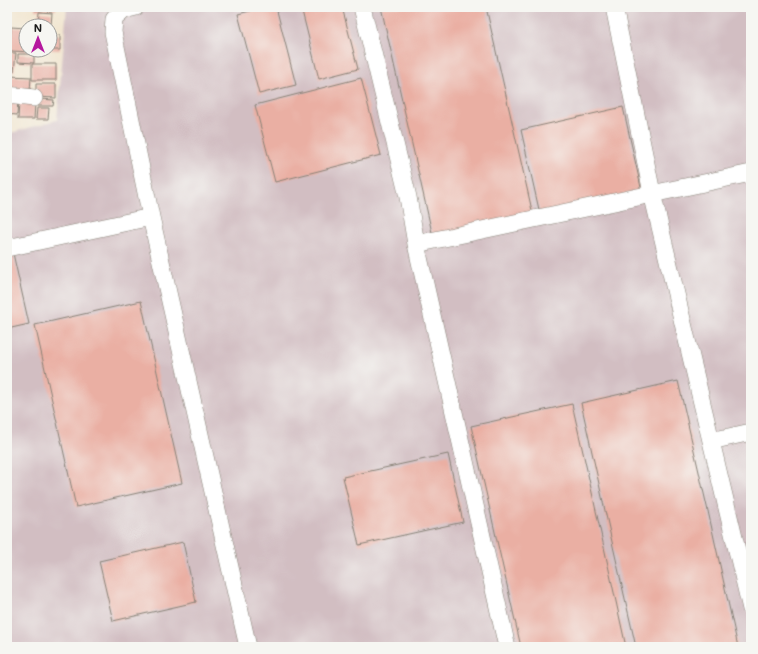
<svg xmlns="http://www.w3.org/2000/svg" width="758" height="654" font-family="Mali,sans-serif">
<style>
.industrial{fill:#d2bec2}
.building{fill:#eaafa3}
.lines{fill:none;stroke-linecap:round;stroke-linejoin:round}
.minor-casing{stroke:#878176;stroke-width:18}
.minor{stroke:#fff;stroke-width:17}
</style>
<rect width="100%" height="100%" fill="#f6f6f2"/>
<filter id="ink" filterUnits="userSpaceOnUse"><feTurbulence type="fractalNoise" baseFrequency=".025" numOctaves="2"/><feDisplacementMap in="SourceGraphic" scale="8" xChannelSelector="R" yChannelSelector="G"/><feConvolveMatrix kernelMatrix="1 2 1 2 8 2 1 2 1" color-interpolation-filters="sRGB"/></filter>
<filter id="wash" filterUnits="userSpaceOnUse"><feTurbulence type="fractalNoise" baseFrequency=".012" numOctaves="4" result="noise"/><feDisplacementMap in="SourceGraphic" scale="16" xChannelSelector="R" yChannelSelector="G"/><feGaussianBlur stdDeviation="0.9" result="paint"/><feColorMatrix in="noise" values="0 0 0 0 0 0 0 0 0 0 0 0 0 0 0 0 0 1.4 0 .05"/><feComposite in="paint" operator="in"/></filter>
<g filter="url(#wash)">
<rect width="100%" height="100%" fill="#f2e6d0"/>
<path class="industrial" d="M67,7H751V647H7V134L57,120Z"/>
<g id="blocks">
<path class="building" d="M7,7H10V23H7Z
M35,7H56V10H35Z
M266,7H276L296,85L259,94L238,14Z
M301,7H342L358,69L319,79Z
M381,7H486L533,215L433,237Z
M39,12L52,13L51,26H38Z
M11,27L26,28V50H34V52L10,51Z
M50,34L60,35V50H50Z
M7,53H16L14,72H7Z
M18,54H34V63L18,62Z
M32,64H56V80H32Z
M9,76L31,77L30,92L8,91Z
M361,78L381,155L275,182L255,105Z
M36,84H56V98L36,97Z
M7,98L18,99L17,115L7,114Z
M39,99L54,100L53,106H38Z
M19,102L35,103L34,119H18Z
M623,107L642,192L540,214L521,130Z
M37,108H49L48,119H36Z
M12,249L29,324L7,329V250Z
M141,301L182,483L76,507L35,325Z
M678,381L708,511L738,647H636L610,533L581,403Z
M572,404L587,470L626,647H521L471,426Z
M448,454L463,522L359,545L343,477Z
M183,542L196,602L113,621L99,561Z"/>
</g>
</g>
<g filter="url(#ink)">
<use href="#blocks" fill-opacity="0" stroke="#878176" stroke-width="1"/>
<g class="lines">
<g class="minor-casing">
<path id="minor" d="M136,7L124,10L114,19L113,32L151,217L248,647
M362,7L408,197L416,244L507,647
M614,7L652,193L751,609
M7,95L34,98
M416,244L751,173
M7,248L151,217
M711,441L751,432"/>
</g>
<use href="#minor" class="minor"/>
</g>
</g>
<rect width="758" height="654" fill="none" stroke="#f6f6f2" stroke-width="24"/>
<g transform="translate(38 38)"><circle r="19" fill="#f6f6f2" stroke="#9f9f9c"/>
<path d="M0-3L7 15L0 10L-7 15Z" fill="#b5179e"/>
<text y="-6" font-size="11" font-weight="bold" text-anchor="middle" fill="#1c1c1c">N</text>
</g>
</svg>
